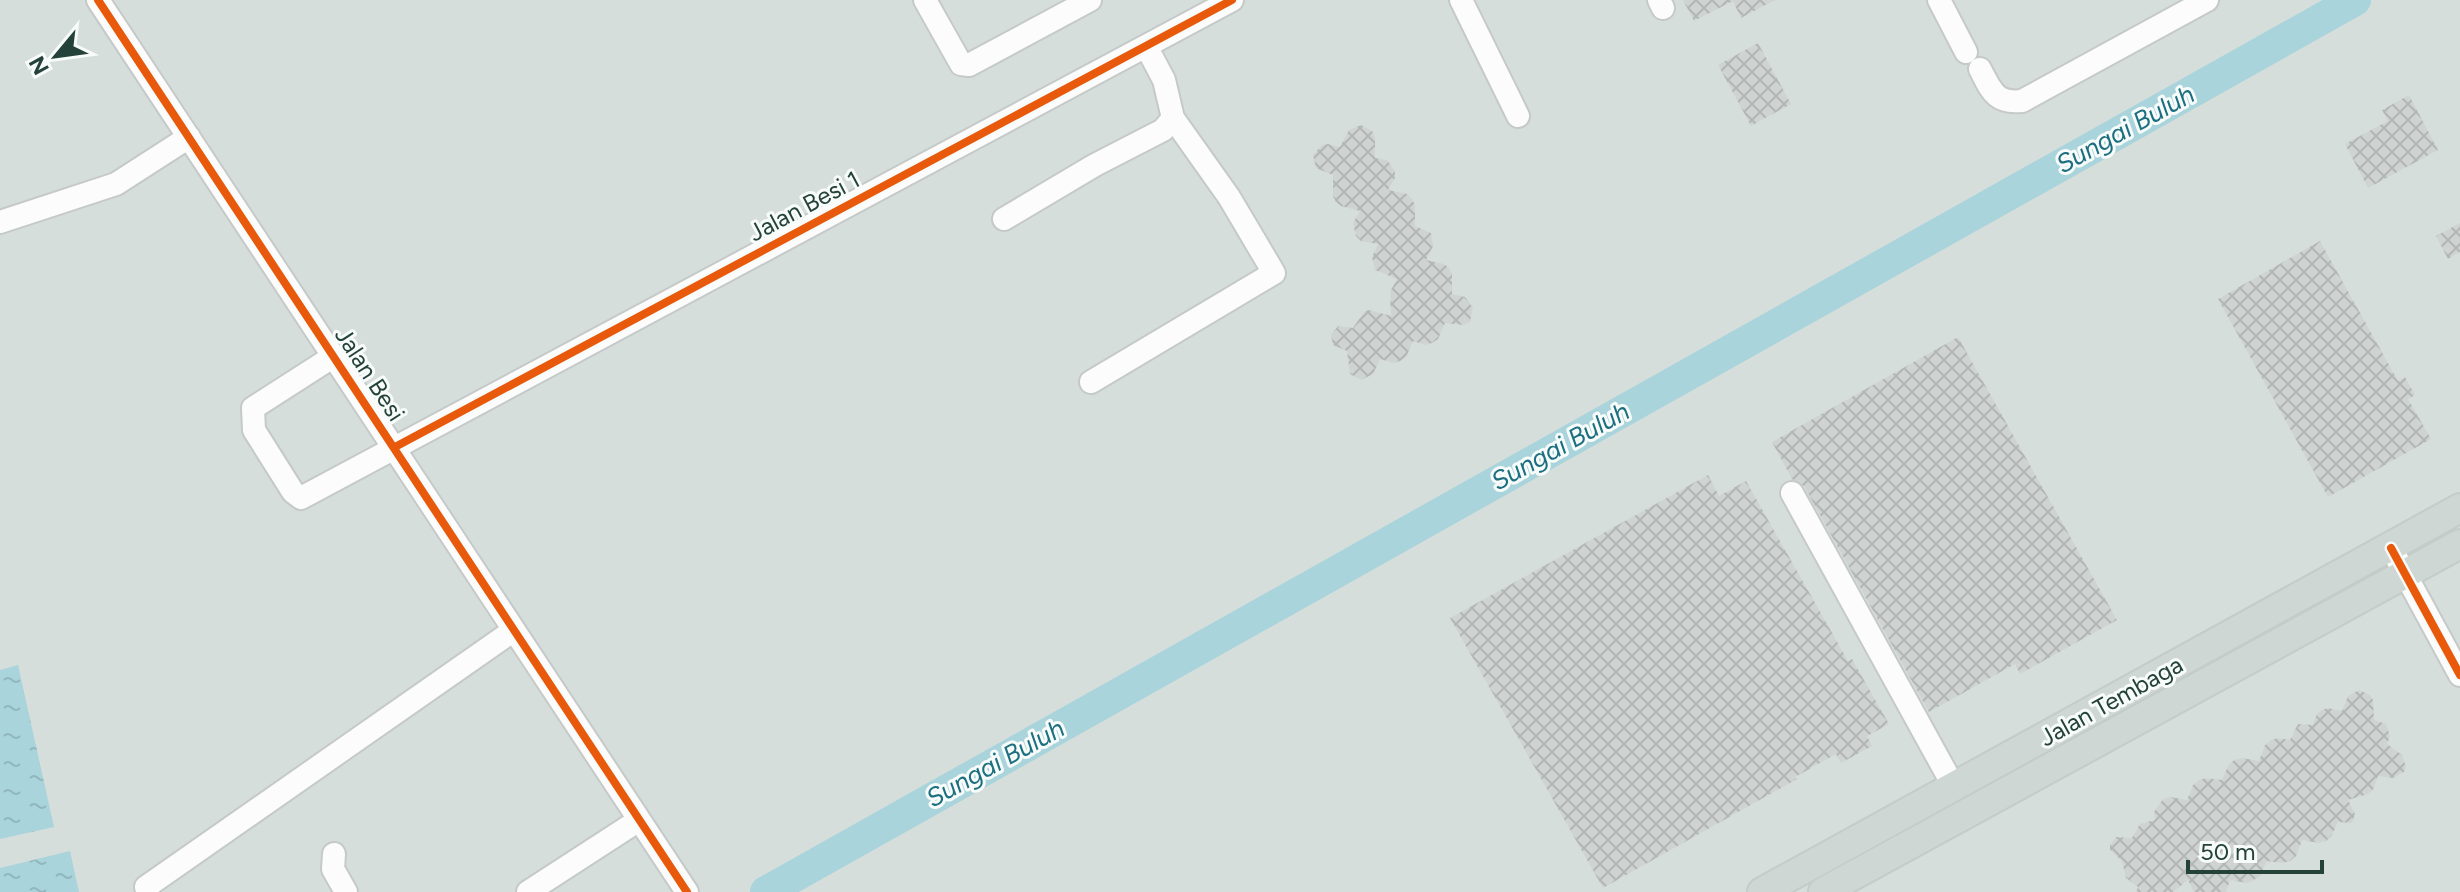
<svg xmlns="http://www.w3.org/2000/svg" width="2460" height="892" font-family="Figtree,sans-serif">
<style>
.built{fill:#d6dedb}
.water{fill:url(#water-ripples)}
.lines{fill:none;stroke-linecap:round;stroke-linejoin:round}
.river{stroke:#a9d4db;stroke-width:32}
.building{fill:url(#building-cross-hatch)}
.minor-casing{stroke:#c5cac8;stroke-width:26}
.major-casing{stroke:#c3ccc9;stroke-width:32}
.minor{stroke:#fcfcfc;stroke-width:22}
.major{stroke:#cfd7d5;stroke-width:28}
.cycleway-casing{stroke:#f7fbf9;stroke-width:13}
.cycleway{stroke:#e8590c;stroke-width:8}
.labels{text-anchor:middle;dominant-baseline:central;stroke-width:6;stroke-linejoin:round;paint-order:stroke}
.street-label{font-size:24px;fill:#24423a;stroke:#f7fbf9}
.water-label{font-size:26px;font-style:italic;fill:#1c6f80;stroke:#f7fbf9}
</style>
<defs>
<pattern id="water-ripples" width="26" height="14" patternUnits="userSpaceOnUse" patternTransform="scale(2)"><rect width="26" height="14" fill="#a9d4db"/><path d="M2 4q2-2 4 0t4 0M15 11q2-2 4 0t4 0" fill="none" stroke="#91b7bd"/></pattern>
<pattern id="building-cross-hatch" width="8" height="8" patternUnits="userSpaceOnUse" patternTransform="scale(2)"><rect width="8" height="8" fill="#cfd4d2"/><path d="M0 0l8 8M0 8l8-8" fill="none" stroke="#b2b7b5"/></pattern>
</defs>
<rect width="100%" height="100%" fill="#e8edeb"/>
<path class="built" d="M0,0H2460V892H0Z"/>
<path class="water" d="M18,665L54,827L0,839V670Z
M70,851L79,892H0V868Z"/>
<g class="lines">
<path class="river" d="M766,892L2355,0"/>
</g>
<path class="building" d="M1683,0H1775L1741,18L1733,1L1694,21Z
M1758,43L1791,104L1751,126L1718,65Z
M2409,95L2438,150L2368,188L2345,144L2388,121L2382,110Z
M1361,125L1372,131L1375,137V158L1387,160L1395,171V178L1388,190L1407,194L1412,199L1415,205V226L1431,233L1433,246L1426,260L1444,264L1449,268L1452,274V294L1465,297L1473,308L1470,321L1464,325L1445,323L1438,339L1432,343L1426,345L1413,341L1406,357L1400,361L1394,363L1380,359L1373,374L1361,380L1350,374L1347,351L1333,345L1331,335L1338,326L1353,328L1364,312L1369,310L1391,316L1390,292L1397,279L1375,270L1372,257L1378,244L1361,241L1356,236L1353,223L1360,211L1341,206L1336,202L1333,196V175L1316,168L1313,155L1322,145L1328,144L1340,147L1349,130Z
M2460,223V252L2448,259L2436,236Z
M2320,241L2398,381L2405,377L2415,395L2408,399L2431,439L2328,497L2218,299Z
M1958,337L2117,620L2020,674L2015,664L1929,712L1804,486L1792,479L1772,442Z
M1708,475L1719,496L1746,481L1848,661L1852,659L1889,724L1867,736L1872,746L1841,763L1836,754L1795,777L1797,779L1603,888L1450,618Z
M2359,690L2370,695L2373,700L2374,720L2386,724L2390,736L2387,744L2402,755L2406,767L2404,772L2393,778L2378,776L2373,790L2368,794L2348,800L2355,814L2352,823L2338,822L2332,835L2326,841L2319,843L2302,840L2296,856L2290,861L2282,863L2267,861L2260,875L2254,880L2247,883L2230,880L2226,892H2194L2188,880L2173,892H2136L2138,887L2126,878L2122,861L2110,850V845L2116,837L2132,838L2140,824L2155,820L2154,812L2163,799L2170,797L2187,800L2193,785L2199,780L2206,778L2222,780L2228,766L2234,760L2242,758L2259,761L2265,745L2271,740L2278,738L2290,740L2298,724L2313,725L2317,714L2322,710L2328,708L2342,711L2348,696Z"/>
<g class="lines">
<g class="minor-casing">
<path id="minor" d="M98,0L687,892
M925,0L961,64L969,65L1090,0
M1461,0L1518,116
M1659,0L1663,8
M1939,0L1966,52
M1980,69C1991,90 1995,104 2022,101L2207,0
M1004,219L1095,165L1163,130L1173,118L1164,80L1146,46
M0,222L116,184L189,137
M334,356L253,408L254,430L293,492L301,498L1232,0
M1091,382L1274,273L1229,197L1173,118
M1792,493L1954,787
M2391,548L2460,675
M334,854L333,869L346,892
M146,887L514,630
M528,892L639,820"/>
</g>
<g class="major-casing">
<path id="major" d="M1762,892L2460,508
M1823,892L2460,544"/>
</g>
<use href="#minor" class="minor"/>
<use href="#major" class="major"/>
<g class="cycleway-casing">
<path id="cycleway" d="M98,0L687,892
M395,447L1232,0
M2391,548L2460,675"/>
</g>
<use href="#cycleway" class="cycleway"/>
</g>
<g class="labels">
<g class="street-label">
<text transform="translate(804 206) rotate(-28)">Jalan Besi 1</text>
<text transform="translate(370 374) rotate(57)">Jalan Besi</text>
<text transform="translate(2111 701) rotate(-29)">Jalan Tembaga</text>
</g>
<g class="water-label">
<text transform="translate(2125 129) rotate(-29)">Sungai Buluh</text>
<text transform="translate(1560 446) rotate(-29)">Sungai Buluh</text>
<text transform="translate(995 763) rotate(-29)">Sungai Buluh</text>
</g>
</g>
<g transform="translate(56 56) rotate(241)" stroke="#f7fbf9" stroke-width="6" paint-order="stroke">
<path d="M0-6L14 30L0 20L-14 30Z" fill="#24423a"/>
<text y="-12" font-size="22" font-weight="bold" text-anchor="middle" fill="#24423a">N</text>
</g>
<path d="M2188 860v12h134v-12" fill="none" stroke="#24423a" stroke-width="4"/>
<text x="2200" y="860" font-size="24" fill="#24423a" stroke="#f7fbf9" stroke-width="6" paint-order="stroke">50 m</text>
</svg>
